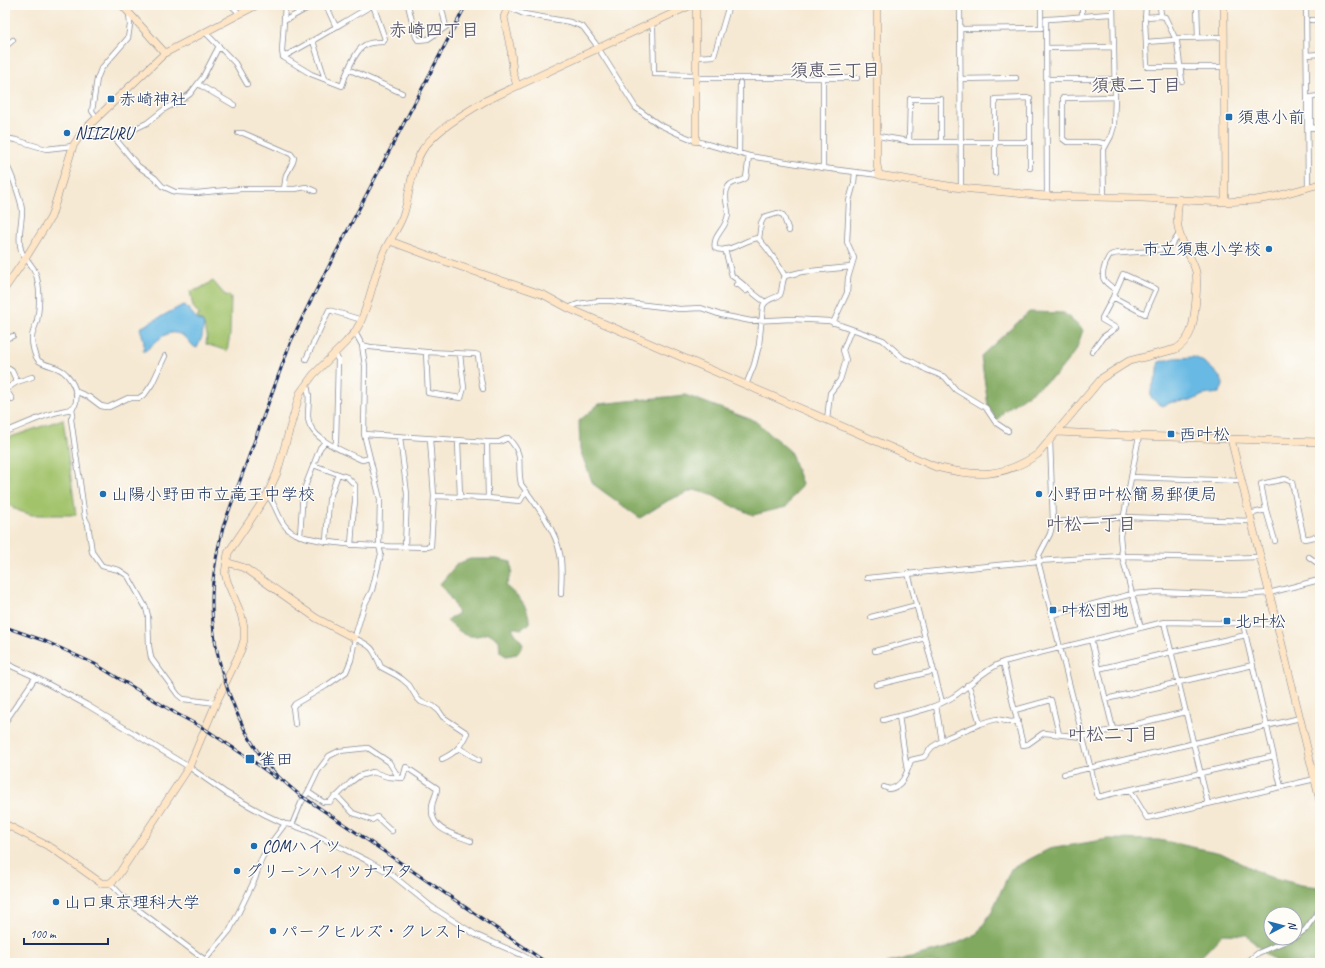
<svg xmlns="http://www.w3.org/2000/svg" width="1325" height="968" font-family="Caveat,'Klee One',sans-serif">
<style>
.green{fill:#a2c36b;stroke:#5e7964}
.forest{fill:#81a95f;stroke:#4e6c5e;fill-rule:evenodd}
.water{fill:#68b9e3;stroke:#4274a0}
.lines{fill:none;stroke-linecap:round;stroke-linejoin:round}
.street-casing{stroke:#888c98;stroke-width:6}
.secondary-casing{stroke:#888c98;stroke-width:8}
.street{stroke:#fff;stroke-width:4.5}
.secondary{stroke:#fee5c5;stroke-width:7}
.rail-casing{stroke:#1b2f5e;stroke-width:3}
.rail{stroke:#fdfcf7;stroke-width:1.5;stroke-dasharray:4.5;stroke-linecap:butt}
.poi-dot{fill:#1f6fb2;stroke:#fdfcf7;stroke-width:1.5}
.labels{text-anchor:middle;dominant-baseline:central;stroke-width:3;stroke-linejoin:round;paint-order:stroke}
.poi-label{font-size:17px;fill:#1b2f5e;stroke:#fdfcf7;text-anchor:start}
.neighbourhood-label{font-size:18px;font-weight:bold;fill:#605e70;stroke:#fdfcf7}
</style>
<rect width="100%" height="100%" fill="#fdfcf7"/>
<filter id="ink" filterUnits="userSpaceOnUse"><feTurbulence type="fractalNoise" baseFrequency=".025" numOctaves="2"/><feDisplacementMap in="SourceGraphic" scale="8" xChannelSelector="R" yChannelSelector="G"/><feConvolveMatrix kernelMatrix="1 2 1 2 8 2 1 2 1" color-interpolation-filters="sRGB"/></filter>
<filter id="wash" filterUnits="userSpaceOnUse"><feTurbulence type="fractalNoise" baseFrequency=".012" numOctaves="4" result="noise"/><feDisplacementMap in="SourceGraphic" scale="16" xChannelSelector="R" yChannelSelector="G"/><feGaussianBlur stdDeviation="0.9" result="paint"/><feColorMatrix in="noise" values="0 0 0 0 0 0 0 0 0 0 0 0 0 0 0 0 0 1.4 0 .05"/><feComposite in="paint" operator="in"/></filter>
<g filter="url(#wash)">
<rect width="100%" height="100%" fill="#f6e9d3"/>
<path class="green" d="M213,281L224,294L231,297L230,335L227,351L206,344L207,335L203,322L197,318L199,314L193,307L190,291L199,289Z
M63,419L76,515H32L19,511L5,503V439Z"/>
<path class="forest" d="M1029,312L1064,313L1083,330L1076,350L1056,375L1004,411L997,421L988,406L981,356Z
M685,395L755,421L790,451L802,484L786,507L753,515L728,504L712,495L694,490L669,500L640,518L593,484L580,450L579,421L599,404Z
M470,559H497L511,562L512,571L506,586C518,597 530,607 529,624L521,629L512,627C515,636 521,638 523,645L517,654L506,656L500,652L499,640L489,633C467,640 464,635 447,621L450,618L458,614L453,602L440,584L457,564Z
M1108,839L1159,840L1221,853L1267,876L1301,885L1320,887V963H1277L1262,951L1247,935L1223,934L1195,963H887L947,948L977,934L991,913L1011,869L1049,849ZM1271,914H1295V938H1271Z"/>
<path class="water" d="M185,305L197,319L202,322L204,325L202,337L197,348C192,347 190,341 186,338C168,324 158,342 145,351H143L144,341L140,328L181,306Z
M1194,357C1202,359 1224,377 1223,385C1223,388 1220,391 1219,393L1203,395L1191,401L1172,402L1162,406L1151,398C1149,388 1156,381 1158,372C1159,368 1157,366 1159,362L1175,358Z"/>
</g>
<g filter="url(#ink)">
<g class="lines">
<g class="street-casing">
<path id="street" d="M231,5L237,11L238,15
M285,5L282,51L283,57L311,74L342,86C345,76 355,50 365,45C370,42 377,42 383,42L385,39L373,5
M323,5L327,7L336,27
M408,5L416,37L418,40L428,39L446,27L441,5
M960,5L961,188
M1082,5V15
M1146,5L1145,20L1147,67H1225
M1160,5L1161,16
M1197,5L1198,38
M1306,5L1308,187
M508,7L524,14L570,22L583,27L595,43L636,108L658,124L679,134L696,141L749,156L823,168L879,175
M1145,17L1161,16L1165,17L1177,42L1182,81
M1311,20H1320
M284,21L313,5
M651,24L653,29L654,74L696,75
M960,29L1041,28V5
M205,32L235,63L247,84
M313,41L325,79
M1146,42L1173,40L1178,38L1225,37
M5,47L13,40
M1047,48L1114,47
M1307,55L1320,54
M283,57C314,41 343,22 373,5
M696,57L714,56L729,5
M348,69L402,93
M696,78H857
M960,79L1016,78
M1047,79H1114
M198,84L234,105
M1320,96L1311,97V128L1320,127
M97,118L92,111L97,79L101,69L128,38L130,25L129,14
M238,133H243L291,154L294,158L293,162L286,175L284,189
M79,136L107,132L113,136L138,166L155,178L162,186L175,192L197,193L216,191L241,189H295L306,187L315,191
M113,136L124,134L147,123L166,108L180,101L190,94L203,77L219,46
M878,136L914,142H1030
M5,138L16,140L46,149L73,146
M909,142L910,99H941V142
M1106,144L1098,142H1067L1063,139V98L1115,97
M739,153L740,83
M5,163C10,168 22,203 22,211C22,224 17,237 21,250C23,257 27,259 31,265C38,273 40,292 39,303C39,308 38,315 37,321C35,327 32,332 32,338C32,345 34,356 39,361C45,365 53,366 59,369C70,374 80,393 75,405C72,410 67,410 62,411C42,415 24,425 5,432
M823,168V78
M995,173V99L1030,98V168
M1047,196L1046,19C1069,18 1091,15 1113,14
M1104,198L1103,151L1111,136L1114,126L1115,97L1113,5
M759,239L761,223L764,217L778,213L783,215L789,231
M725,249L732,276C744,284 753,294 765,302
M785,276L801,272L851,267
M736,285L738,284L746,291
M1116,290C1102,281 1100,278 1106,262C1108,260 1108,256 1111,255C1114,253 1120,253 1123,253C1136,251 1162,253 1172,244C1175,241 1177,237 1179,234
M568,308L578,304L599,301H611L680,309L701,308L721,315L751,321L792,319L829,321L883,340L903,358L913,362L927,370L945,377L956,390L986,408L996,423L1008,431
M833,323L847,293L848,278L854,258L847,242L849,201L854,183L855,172
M5,339L13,336
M362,345L370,347L426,352L475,354L478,355L481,380L483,389
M426,352L428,393L461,398L464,388L460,354
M1092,352L1103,337L1116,328L1102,320V318L1113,297L1123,274L1156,289L1145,314L1113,297
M306,359L329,310L362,320
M5,369H9L12,371L17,382
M306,384C311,393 308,405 308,415C307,439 344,451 362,460L370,458
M746,385L754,365L759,345L763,306C766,299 773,299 780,295C783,289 781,283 785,276C776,260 770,251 758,238C746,239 726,255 715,248C712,235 727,229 728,214C728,206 723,195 728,187C732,180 741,183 746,178L749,156
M5,388L12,399
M6,389L17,382L32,377
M75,391L89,397L101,406L106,407H109L128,398H139L145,394L152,384L165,356
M72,409L73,414L71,419L85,518L88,524L92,552L102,566L119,570L128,576L146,608L148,616L149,646L151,658L178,695L183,699L216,703
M827,420L830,393L840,380L846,360L843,350L851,330
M364,434L487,442H499L508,438C526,457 516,463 521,484C535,503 556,530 560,554C563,567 561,581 561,594
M1139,436L1120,536L1122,556L1141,628
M400,437L407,494L405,547
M1050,440L1053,522L1050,534L1039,555L1038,561L1098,797L1274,756
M458,441L460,497
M487,442L488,498
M334,447L336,442L338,360L335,353
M313,465L347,477L355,485V502L353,517L351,545
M1131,477L1241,481
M267,495C277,504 278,522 289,530C294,535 302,536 309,538C347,547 387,546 427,547L431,546L434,496L430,439
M434,496L488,498L520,501L526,491
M1266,510L1275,541
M1249,514L1266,510L1261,484L1285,479L1292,482L1304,539L1320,536
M1053,522L1124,517L1251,521
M300,536L303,492L320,448L325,442
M326,542L329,500L338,474
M1309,557L1320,565
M908,573L942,702
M867,578L1038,561L1122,556L1226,558L1260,557
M1052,615L1132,594L1160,592L1239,595L1269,593L1319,580
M871,617L917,605
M1164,622L1208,804
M1243,624L1281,787
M354,638C374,647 373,649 381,667L396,675L402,679L409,685L417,698L421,702L433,706L439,711L443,717L467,733C460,747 457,752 442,759
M1091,640L1113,729
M875,651L925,638
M1003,662L1023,745L1028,744L1042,734L1044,733L1083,737L1186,712
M5,663L31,675L87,705L189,767L226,793L266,815L285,824L292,825L308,831L368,861L391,874L432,907L476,935L522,955L536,963
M1098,669L1246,635
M876,685L934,671
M967,685L970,689L980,724
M1106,699L1253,665
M936,706L942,741
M1015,710L1051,700L1059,734
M899,716L907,770
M883,720C906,714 932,710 953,697C971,685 982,671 1003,662L1164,622L1277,624
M5,722L35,678
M295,724L293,707L295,704L326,686L346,672L351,660L356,633L364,606L372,590L381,554L379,546L380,499L364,434L365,366L362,345L355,332
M459,748L479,760
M1064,774L1300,718
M884,787L889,789C903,787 907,772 911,760L924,757L932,747L948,737L980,724L996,719L1011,722L1018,721
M1130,790L1147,818L1315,779
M308,792L323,802H330L334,797L337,796L353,813L372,820L377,817L392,831
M337,796L351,782L359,776L373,772L388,777L403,778L406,767L437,788C437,795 432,800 432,807C430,831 454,834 471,841
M292,825L301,803L308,792L318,771L329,756L339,751L368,748L389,762L399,778
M110,883L128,902L205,960L206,963
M1295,937L1305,930L1320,909
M205,960L230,930L255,879L261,860L267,848L285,824
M1246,963L1258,953L1293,938"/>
</g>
<g class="secondary-casing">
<path id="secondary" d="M122,5L165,53
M509,5L504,17L511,51L513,72L517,86
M696,5V141
M877,5V165L879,175L961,188L1047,196L1142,198L1225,202L1256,200L1273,197L1320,184
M1224,5L1225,202
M390,241L441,260L544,295L568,308L936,467C976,477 1003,478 1038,454L1102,378L1129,361L1176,349C1182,345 1187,340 1190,333C1195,322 1198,284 1196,272C1192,256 1180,243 1178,227C1176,218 1178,208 1179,199
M5,288L25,259L51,217L73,146L83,131L165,53L257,5
M1057,432L1139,436L1320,442
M1231,439L1277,624L1320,801
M226,562L245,568L316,618L354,638
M5,824L52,848L101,883H110L117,877L189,767L216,703L241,650L244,640V627L241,614L227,581L225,573L228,553L251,519L267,495L277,473L300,393L313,375L346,342L355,332L360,323C370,301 374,276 383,254C389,240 399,228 404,213C410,193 411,168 423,149C436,130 465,113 485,101L691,5"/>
</g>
<use href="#street" class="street"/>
<use href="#secondary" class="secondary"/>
<g class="rail-casing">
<path id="rail" d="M5,627L45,641L95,664L177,714L205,729L250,759L276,778
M297,793L357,833L547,963
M302,797C294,790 286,784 279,777C237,736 211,657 212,599C212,575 217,551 223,527L291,341L310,302L466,5"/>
</g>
<use href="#rail" class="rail"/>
</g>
</g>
<g class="poi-dot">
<rect x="107" y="95" width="8" height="8" rx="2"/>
<rect x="1225" y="113" width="8" height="8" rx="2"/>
<circle cx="67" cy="133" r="4"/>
<circle cx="1269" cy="249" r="4"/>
<rect x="1167" y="430" width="8" height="8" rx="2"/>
<circle cx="103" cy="494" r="4"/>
<circle cx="1039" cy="494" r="4"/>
<rect x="1049" y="606" width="8" height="8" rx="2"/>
<rect x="1223" y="617" width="8" height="8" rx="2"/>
<rect x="245" y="754" width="10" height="10" rx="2"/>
<circle cx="254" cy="846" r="4"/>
<circle cx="237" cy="871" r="4"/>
<circle cx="56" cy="902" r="4"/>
<circle cx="273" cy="931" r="4"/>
</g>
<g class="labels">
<g class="poi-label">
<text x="119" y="99">赤崎神社</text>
<text x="1237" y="117">須恵小前</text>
<text x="75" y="133">NIIZURU</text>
<text x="1261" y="249" text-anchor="end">市立須恵小学校</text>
<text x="1179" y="434">西叶松</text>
<text x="111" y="494">山陽小野田市立竜王中学校</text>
<text x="1047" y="494">小野田叶松簡易郵便局</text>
<text x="1061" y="610">叶松団地</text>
<text x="1235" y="621">北叶松</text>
<text x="259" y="759">雀田</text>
<text x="262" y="846">COMハイツ</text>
<text x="245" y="871">グリーンハイツナワタ</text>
<text x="64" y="902">山口東京理科大学</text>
<text x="281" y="931">パークヒルズ・クレスト</text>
</g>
<g class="neighbourhood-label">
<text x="434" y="30">赤崎四丁目</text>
<text x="835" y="70">須恵三丁目</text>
<text x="1136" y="85">須恵二丁目</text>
<text x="1091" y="524">叶松一丁目</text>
<text x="1113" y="734">叶松二丁目</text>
</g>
</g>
<rect width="1325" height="968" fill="none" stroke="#fdfcf7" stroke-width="20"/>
<g transform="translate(1283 926) rotate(83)"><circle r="19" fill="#fdfcf7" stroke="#a3aaba"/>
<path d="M0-3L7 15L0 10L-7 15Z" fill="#1f6fb2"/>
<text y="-6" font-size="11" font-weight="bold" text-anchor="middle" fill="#1b2f5e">N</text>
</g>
<path d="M24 938v6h84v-6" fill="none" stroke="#1b2f5e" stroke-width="2"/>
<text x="30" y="938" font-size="12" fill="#1b2f5e" stroke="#fdfcf7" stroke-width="3" paint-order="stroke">100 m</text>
</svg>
